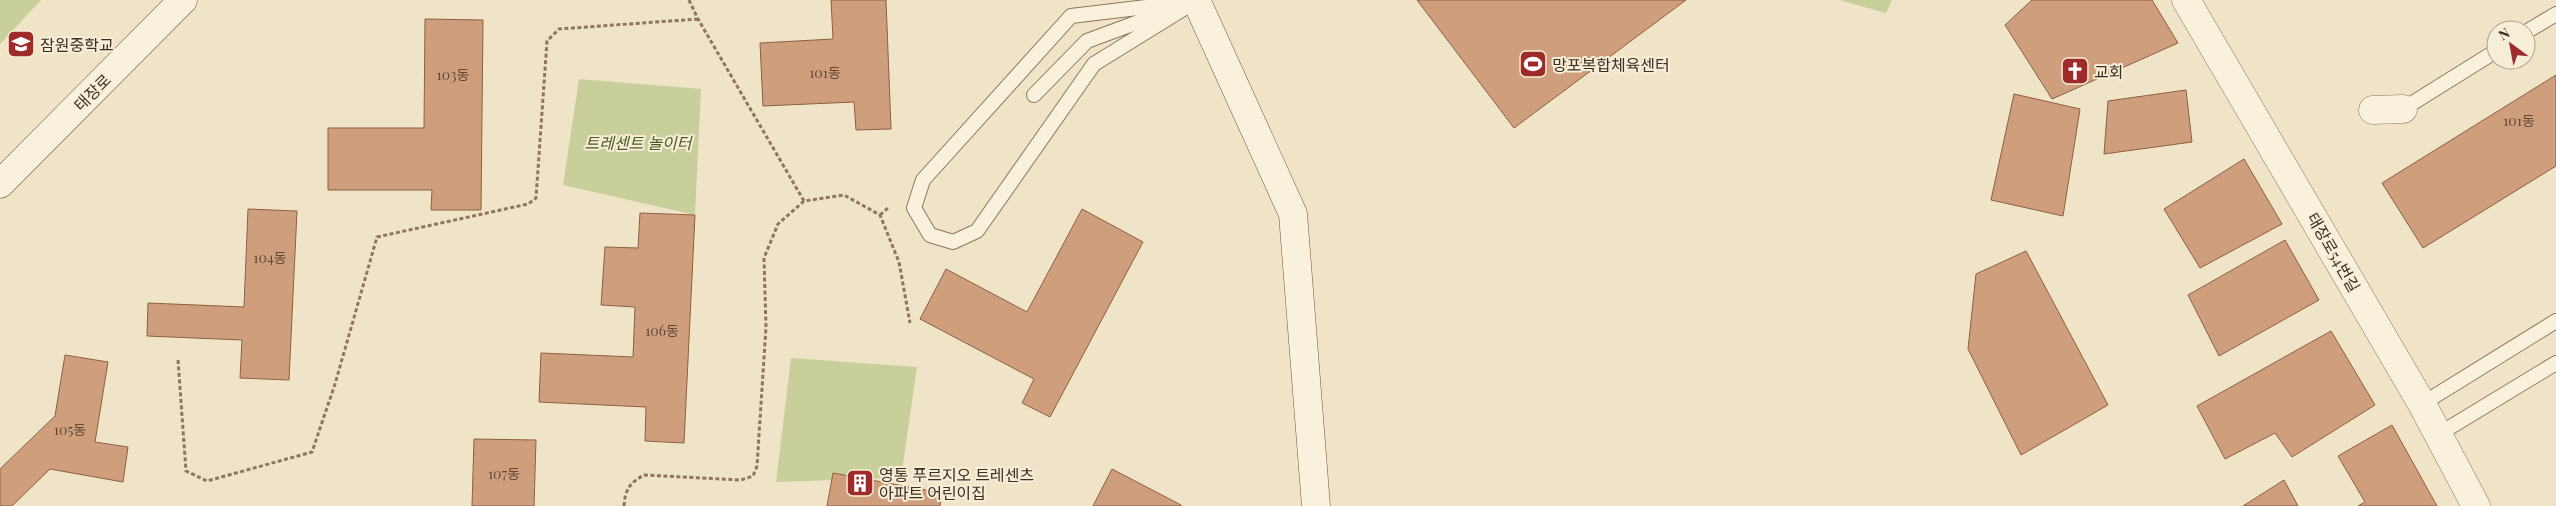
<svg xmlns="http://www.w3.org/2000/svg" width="2556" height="506" font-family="'Playfair Display','Noto Sans KR',serif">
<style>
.green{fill:#c9cf9b}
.building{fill:#cf9f7d;stroke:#8d5f41}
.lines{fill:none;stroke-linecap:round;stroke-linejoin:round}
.lane-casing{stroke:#8d765c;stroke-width:16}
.street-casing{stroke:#8d765c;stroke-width:29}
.secondary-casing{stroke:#6f573f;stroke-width:29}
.path{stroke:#8d765c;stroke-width:3;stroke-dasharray:4 2.5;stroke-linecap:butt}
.lane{stroke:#faf1dc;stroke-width:14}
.street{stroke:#faf1dc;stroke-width:28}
.secondary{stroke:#faf1dc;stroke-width:28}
.labels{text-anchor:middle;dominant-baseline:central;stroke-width:4;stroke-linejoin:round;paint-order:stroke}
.number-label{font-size:14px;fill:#624a37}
.poi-label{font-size:16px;fill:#3d2e20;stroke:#f7eed8;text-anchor:start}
.street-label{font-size:16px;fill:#3d2e20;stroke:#f7eed8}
.park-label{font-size:16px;font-style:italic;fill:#4d5a26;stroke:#f7eed8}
</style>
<rect width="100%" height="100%" fill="#f0e4c8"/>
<path class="green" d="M0,0H41L0,44Z
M1839,0H1892L1886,13Z
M579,79L701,89L695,215L563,185Z
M791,358L917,367L901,478L776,482Z"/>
<path class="building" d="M831,0H886L891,129L856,130L854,102L763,106L760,43L833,39Z
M1417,0H1686L1514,128Z
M2032,0H2152L2178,43L2052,99L2005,25Z
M425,19L483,20L481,210H431L432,190H328V128H424Z
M2556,75V166L2423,248L2382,183Z
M2186,90L2192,142L2104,154L2108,101Z
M2014,94L2080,109L2063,216L1991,200Z
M2244,159L2282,224L2200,268L2164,209Z
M248,209L297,211L289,380L240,378L242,340L147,336L148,303L244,307Z
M1082,209L1143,242L1050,417L1022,403L1034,379L920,319L946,269L1027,312Z
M640,213L695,215L684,443L645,441L646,407L539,402L541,353L633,357L635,307L601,305L605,247L638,248Z
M2285,240L2319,300L2219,356L2188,295Z
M2026,251L2108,405L2021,455L1968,349L1976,274Z
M2331,331L2375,405L2292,457L2275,433L2225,459L2197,406Z
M65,355L108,362L95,442L128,447L123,482L50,469L12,506H0V469L55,416Z
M2392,425L2437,506H2358L2365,502L2338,456Z
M474,439L536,440L534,506H472Z
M1112,469L1181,505V506H1093Z
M833,473L942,493L940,506H827Z
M2284,480L2298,506H2243Z"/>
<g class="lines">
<g class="lane-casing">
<path id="lane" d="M1196,1L1094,64L977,231L953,242L930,235L914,208L923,180L1071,16Z
M2526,32L2556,14
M1034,95L1087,41L1168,11
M2403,109L2496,51
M2422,404L2556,321
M2439,434L2556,363"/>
</g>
<g class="street-casing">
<path id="street" d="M2186,0L2422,404L2476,506
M2373,110L2403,109"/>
</g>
<g class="secondary-casing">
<path id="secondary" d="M1196,0L1293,214L1316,506
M0,184L183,0"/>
</g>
<path class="path" d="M689,0L698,19L804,201
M880,215L889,207
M178,360L186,471L207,481L312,452L335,384L377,237L528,204L536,198L547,41L559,29L698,19
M624,506C625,489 630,483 644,475L741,480L753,476L757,466L766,327L764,258L778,224L804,201L844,195L880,215L899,262L910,323"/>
<use href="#lane" class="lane"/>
<use href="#street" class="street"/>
<use href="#secondary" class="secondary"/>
</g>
<defs>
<g id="school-square" transform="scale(1.4375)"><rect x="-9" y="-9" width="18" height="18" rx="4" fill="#9e2a2b" stroke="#f7eed8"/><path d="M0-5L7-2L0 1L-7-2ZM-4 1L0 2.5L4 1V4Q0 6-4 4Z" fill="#fff"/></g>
<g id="stadium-square" transform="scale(1.4375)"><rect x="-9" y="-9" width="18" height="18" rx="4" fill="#9e2a2b" stroke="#f7eed8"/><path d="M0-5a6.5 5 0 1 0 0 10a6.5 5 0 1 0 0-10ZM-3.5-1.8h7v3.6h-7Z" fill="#fff"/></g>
<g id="church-square" transform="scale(1.4375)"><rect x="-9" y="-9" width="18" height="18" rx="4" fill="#9e2a2b" stroke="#f7eed8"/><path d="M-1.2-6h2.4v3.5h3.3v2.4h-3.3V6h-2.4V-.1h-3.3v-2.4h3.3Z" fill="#fff"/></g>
<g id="building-square" transform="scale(1.4375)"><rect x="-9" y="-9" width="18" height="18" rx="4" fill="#9e2a2b" stroke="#f7eed8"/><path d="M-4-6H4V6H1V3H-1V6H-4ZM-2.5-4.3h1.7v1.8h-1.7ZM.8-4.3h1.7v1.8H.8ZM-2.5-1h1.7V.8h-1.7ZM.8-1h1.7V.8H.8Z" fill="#fff"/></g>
</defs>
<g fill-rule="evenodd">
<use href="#school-square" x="21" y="44"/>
<use href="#stadium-square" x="1533" y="64"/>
<use href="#church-square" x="2075" y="71"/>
<use href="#building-square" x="860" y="483"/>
</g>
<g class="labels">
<g class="number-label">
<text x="825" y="72">101동</text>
<text x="453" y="74">103동</text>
<text x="2519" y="120">101동</text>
<text x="270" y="257">104동</text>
<text x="662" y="330">106동</text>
<text x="70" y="429">105동</text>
<text x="504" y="473">107동</text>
</g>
<g class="poi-label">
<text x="40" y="44">잠원중학교</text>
<text x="1552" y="64">망포복합체육센터</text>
<text x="2094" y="71">교회</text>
<text x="879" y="474">영통 푸르지오 트레센츠<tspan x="879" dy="18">아파트 어린이집</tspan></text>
</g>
<g class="street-label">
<text transform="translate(92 92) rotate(-45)">태장로</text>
<text transform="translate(2334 252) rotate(60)">태장로54번길</text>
</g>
<g class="park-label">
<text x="638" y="142">트레센트 놀이터</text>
</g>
</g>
<g transform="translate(2511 45) rotate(328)"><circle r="24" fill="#f7eed8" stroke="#ada18e"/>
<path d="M0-4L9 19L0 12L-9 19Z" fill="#9e2a2b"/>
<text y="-8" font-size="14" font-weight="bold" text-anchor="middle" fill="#3d2e20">N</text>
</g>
</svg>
